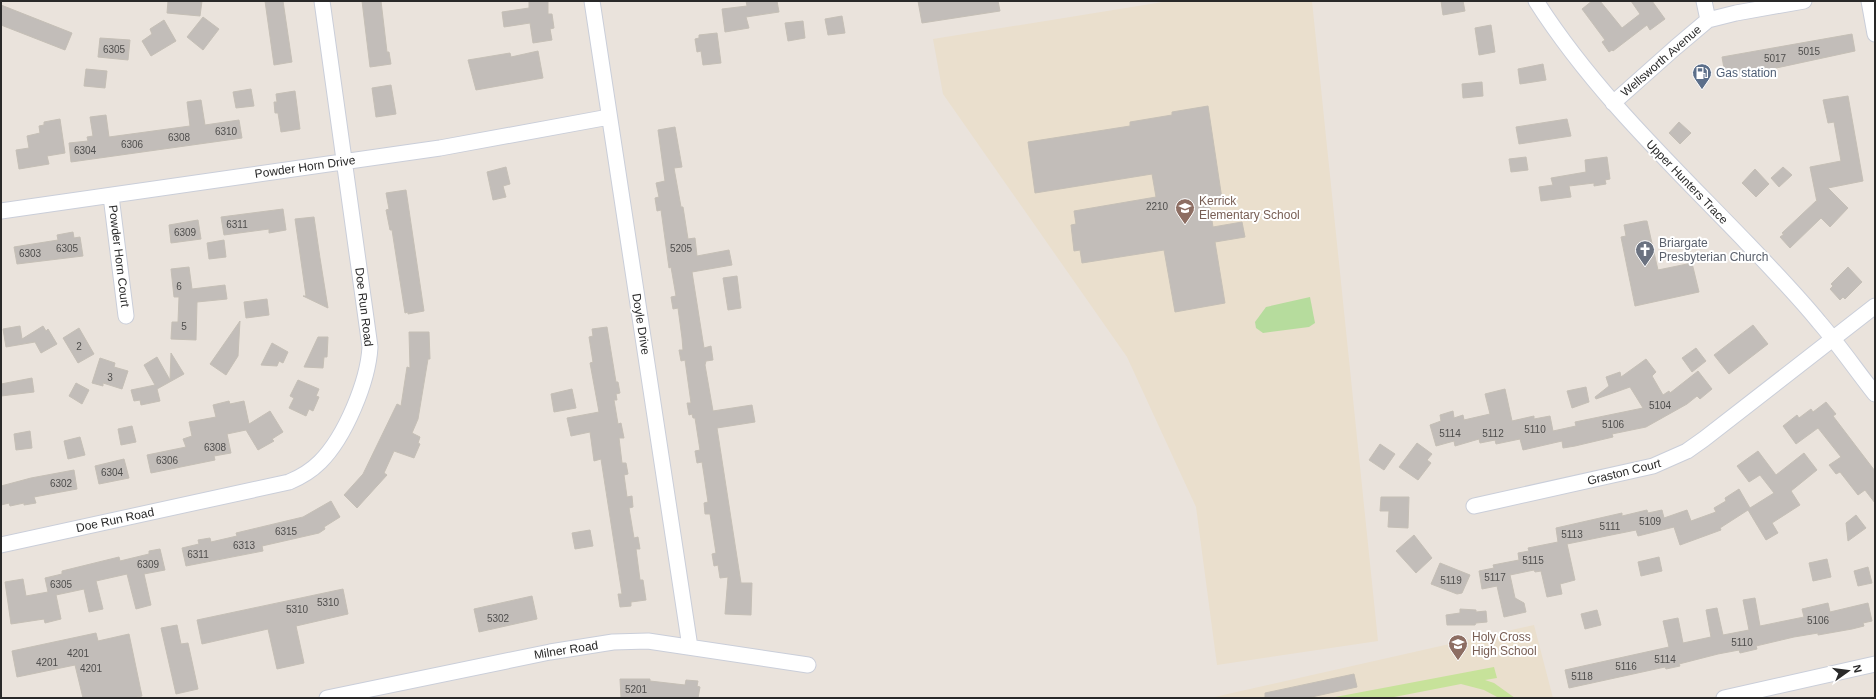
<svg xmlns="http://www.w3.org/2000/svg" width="1876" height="699" font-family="Arial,sans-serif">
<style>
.education{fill:#eadfcd}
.green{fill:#b6dc9d}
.pitch{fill:#c7e29a}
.building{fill:#c2bdb9;stroke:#c5bfb6}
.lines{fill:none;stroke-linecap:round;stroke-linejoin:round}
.minor-casing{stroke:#caced9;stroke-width:17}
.minor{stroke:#fff;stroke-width:15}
.labels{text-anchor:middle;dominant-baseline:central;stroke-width:4;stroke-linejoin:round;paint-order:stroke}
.number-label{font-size:10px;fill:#4f4e4d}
.street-label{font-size:12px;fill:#292929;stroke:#fff}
.service-label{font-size:12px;fill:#4e5e75;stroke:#fff;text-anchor:start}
.education-label{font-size:12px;fill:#785e54;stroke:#fff;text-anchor:start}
.worship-label{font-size:12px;fill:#5b616d;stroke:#fff;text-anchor:start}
</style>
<rect width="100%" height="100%" fill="#eae3dc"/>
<path class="education" d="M1169,1H1312L1378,641L1217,665L1196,507L1127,357L943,94L933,39Z
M1534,625L1553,698H1210Z"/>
<path class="green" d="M1310,297L1315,323L1309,327L1263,333L1256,328L1255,322L1266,307Z"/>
<path class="pitch" d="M1494,667L1497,678L1485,680L1494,683L1515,698H1499L1484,690L1461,684L1389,698H1330Z"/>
<path class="building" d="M168,1H202L200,16L167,13Z
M265,1H283L292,62L274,65Z
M362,1H381L387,52H389L391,64L370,67Z
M529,1H548V14H552L554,28L550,29L552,40L533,43L530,23L504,27L502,12L529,8Z
M746,1H777L779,12L746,17L749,28L725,32L722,9L747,6Z
M918,1H998L1000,11L922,23Z
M1441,1H1463L1465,11L1443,15Z
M1592,1H1600L1622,28L1640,14L1631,1H1652L1665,19L1650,30L1647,25L1613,51L1612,50L1609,52L1602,42L1605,40L1582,9Z
M1,5L72,33L65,50L1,25Z
M842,16L845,33L828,35L825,19Z
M203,17L219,29L203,50L187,37Z
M164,20L176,41L151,56L142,41L152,34L150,29Z
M803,21L805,38L788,41L785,23Z
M1491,25L1495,52L1479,55L1475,28Z
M717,33L721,63L703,65L701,51L697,52L695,39L699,38V35Z
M1852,34L1855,51L1767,70V68L1725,74L1722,57Z
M100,38L130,40L128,60L98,57Z
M538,51L543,78L476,90L468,60L510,53L511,57Z
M1543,64L1546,80L1520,84L1518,69Z
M86,69L107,71L105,88L84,86Z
M1482,82L1483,96L1463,98L1462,84Z
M391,85L396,114L376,117L372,88Z
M251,89L254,106L236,108L233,92Z
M295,91L300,129L281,132L278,113H275L274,102H277L276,94Z
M1848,96L1863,181L1828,188L1848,208L1830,227L1821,218L1790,248L1780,237L1784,234L1782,233L1816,201L1817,202L1810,167L1841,161L1834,122L1828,123L1823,100Z
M201,100L205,125L239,120L242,138L71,162L69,143L88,141L87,137L93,136L90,117L106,115L109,137L190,126L187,102Z
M1208,106L1222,199L1209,201L1213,227L1242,222L1245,237L1215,242L1225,303L1175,312L1164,250L1082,263L1080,250L1074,251L1071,225L1076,224L1074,211L1156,197L1152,174L1035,193L1028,142L1130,126V122L1172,115V112Z
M60,119L65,153L47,156L49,164L19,169L16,150L29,148L27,136L40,133L39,126L44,125V122Z
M1567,119L1571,136L1519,144L1516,127Z
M1679,122L1691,133L1680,144L1669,133Z
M675,127L682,167L674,168L681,207H683L688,239L695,238L697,256L729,250L732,265L692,272L704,348L711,346L713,360L706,361L705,365L713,411L752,405L755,422L717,428L741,583H752L751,615L725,614L728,577L720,578L718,565L714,566L712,554L716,553L710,514H705L704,503L708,502L704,475L702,462L697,463L695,451L700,450L695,418H693L692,414L689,415L687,403H691L685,360L681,361L679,350H683L682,338L678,308L673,309L671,297L676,296L671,267L669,268L661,210L657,211L655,198L659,197L656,183L665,181L658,130Z
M1526,157L1528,170L1511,172L1509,159Z
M1607,157L1610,179L1605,180L1606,184L1594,186V183L1569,186L1571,197L1541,201L1539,187L1553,185L1551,178L1586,172L1585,160Z
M506,167L510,184L503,186L506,197L493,200L487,172Z
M1783,167L1792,175L1779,187L1771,178Z
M1755,169L1769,184L1756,197L1742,183Z
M406,190L424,311L408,314V312L405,313L392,230H390L386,210L389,209L386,193Z
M283,209L286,230L269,233V229L224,235L221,217Z
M314,217L320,258L328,308L303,296H306L295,219Z
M198,220L201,239L171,243L169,225Z
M1644,221H1647L1658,270L1692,263L1699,292L1635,306L1621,237L1626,236L1624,225Z
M73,232L74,238L80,237L83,256L17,264L14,247L58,240L57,235Z
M224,240L226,257L209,259L207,243Z
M189,267L192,289L225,285L227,299L197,302L196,340L171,339L172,322H178L179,297H174L171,269Z
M1848,267L1862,282L1845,299L1843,297L1840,300L1830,289L1833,286L1831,284Z
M737,276L741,308L728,310L723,278Z
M267,299L269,315L246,318L244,302Z
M240,321L238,356L226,375L210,364Z
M1753,325L1768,344L1729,374L1714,355Z
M20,326L22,339L43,326L46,331L48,329L57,344L41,353L35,342L6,347L3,329Z
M607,327L616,382H618L620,393L616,394L617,400H614L618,424L621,423L624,438H619L622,463H626L628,474L624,475L627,497L632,496L633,507L629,508L634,538L638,537L640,549H636L640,580H643L646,600L631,602V606L620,607L618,594H622L601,459L594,461L590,432L571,436L567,418L599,412L590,363L593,362L589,337L593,336L592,329Z
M79,328L94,354L78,363L63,338Z
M409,332H429L430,359H428L418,419L412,433L420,437L418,443L420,444L414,458L394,451L384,473L387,475L357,508L344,495L363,474L397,404L401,406L407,367L410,368Z
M318,337H328L327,357H324L323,368L304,367Z
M272,343L288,352L283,363L279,361L277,366L261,365Z
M1696,348L1706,361L1692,372L1682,358Z
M171,353L184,374L157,389L160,401L141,405L140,400L134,401L131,390L155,385L144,365L157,357L170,380Z
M100,358L115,363L114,367L128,371L122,389L103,383V386L92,383Z
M1646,359L1656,372L1652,376L1663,395L1669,391L1670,393L1698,371L1712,389L1700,399L1697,396L1687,404L1646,427L1612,434L1613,437L1575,446L1563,448L1562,441L1523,450L1520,439L1496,444L1495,440L1480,443L1479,439L1455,446L1454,441L1436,446L1430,425L1441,421L1440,415L1453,411L1454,418L1463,415L1464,420L1490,414L1485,394L1505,389L1512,421L1534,416V419L1550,416L1553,431L1576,426L1575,422L1643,408L1630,387L1596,399L1595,397L1609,386L1606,377L1620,372L1621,377Z
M32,378L34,392L1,396V384Z
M298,380L319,389L316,396L319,397L313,411L309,409L306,416L289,408L294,398L290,396Z
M76,383L89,390L82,404L69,396Z
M1586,387L1589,402L1572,408L1567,391Z
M572,389L576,408L554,412L551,394Z
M229,401L230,404L244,401L249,424L270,411L283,432L272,439L274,441L258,450L246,430L227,434L231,453L214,456L215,460L151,473L147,455L186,447L183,439L192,436L189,422L216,417L213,405Z
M1826,402L1836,414L1833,416L1875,471V503L1865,490L1858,495L1840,472L1836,474L1829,465L1841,457L1818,428L1796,444L1783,426L1797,415L1799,418L1811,409L1813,412Z
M132,426L136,442L121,445L118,429Z
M30,431L32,448L16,450L14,434Z
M80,437L85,455L68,459L64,441Z
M1417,443L1432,454L1427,460L1431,463L1418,480L1399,467Z
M1380,444L1395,454L1384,470L1369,460Z
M1758,451L1776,475L1804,453L1817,470L1791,491L1800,505L1772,523L1778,533L1766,540L1748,510L1720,528L1721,530L1680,545L1674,527L1638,536L1636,530L1567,544L1575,580L1560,584L1562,594L1547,597L1541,571L1535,572L1534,570L1510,575L1515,598L1524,603L1526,612L1504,617L1497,586L1482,589L1479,571L1494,568L1493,565L1519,560L1518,553L1529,551L1528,548L1558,542L1556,528L1622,513V516L1647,510L1648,513L1662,510L1664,518L1687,510L1691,521L1716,512L1714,508L1726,501L1725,498L1739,489L1750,508L1774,493L1760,475L1749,482L1737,466Z
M124,459L129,478L99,484L95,466Z
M74,470L77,489L34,497L36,503L24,505V503L10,506L9,503L1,505V486L31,478Z
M1381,497H1409L1408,528L1388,527L1389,511H1380Z
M331,501L340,517L324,527L325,529L319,533L262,546L263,551L186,566L182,548L199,544L198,540L210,538L211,542L237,536L236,533L303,517Z
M1856,515L1866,528L1848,541L1846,523Z
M590,530L593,546L575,549L572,533Z
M1414,535L1432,558L1416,573L1396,551Z
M160,549L165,570L144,574L151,605L136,609L127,574L96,581L103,609L89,612L84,589L56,595L61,619L45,623L44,619L11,624L5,582L23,579L26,596L48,592L45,578L62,574V571L119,557L120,561L149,554V551Z
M1659,557L1662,571L1641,576L1638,562Z
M1827,559L1831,577L1813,581L1809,563Z
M1440,563L1470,575L1462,593L1457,594L1431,584Z
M1868,567L1872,583L1858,586L1854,571Z
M343,589L348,614L296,626L304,663L277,669L268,629L202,644L197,620Z
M532,596L537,619L479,632L474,609Z
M1755,598L1760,626L1804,617L1802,609L1828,603L1830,612L1868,603L1872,621L1863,623L1864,626L1852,629L1818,635V633L1794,637L1756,646L1757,649L1740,653L1739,650L1718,654L1679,664L1680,666L1666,669L1665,667L1569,688L1565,670L1669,647L1663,621L1678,618L1683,643L1711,637L1706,610L1717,608L1723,635L1749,630L1743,600Z
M1460,609L1476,610V612L1486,611L1487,622L1476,623L1475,625H1447L1446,615L1460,613Z
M1597,610L1601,625L1585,629L1581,614Z
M177,625L181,644L188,643L198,689L176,694L161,628Z
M96,633L98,641L129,634L142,696L132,698H83L75,665L17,677L12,651Z
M1354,674L1357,687L1307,698H1265V693Z
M620,679H650V681L685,685L686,680L698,681L697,686L700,687L698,698H621Z"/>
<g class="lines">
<g class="minor-casing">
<path id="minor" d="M592,1L690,647
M1536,1C1594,92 1672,165 1746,242C1771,268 1796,294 1819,322C1839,345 1856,370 1875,394
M1704,1L1708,20
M1869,1L1875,34
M1613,103L1676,47L1708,20L1736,13L1804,1
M111,196L126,316
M1,211L440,148L609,117
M1474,506L1653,466L1687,451L1704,439L1875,306
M1,545L289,482C301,477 311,471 320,462C345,437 368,382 370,347L322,1
M327,698L550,652L613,642L648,641L808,665
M1724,698L1875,664"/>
</g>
<use href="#minor" class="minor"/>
</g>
<defs>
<g id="fuel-pin" transform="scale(1)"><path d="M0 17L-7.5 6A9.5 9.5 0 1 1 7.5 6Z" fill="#5c6f8a" stroke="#fff"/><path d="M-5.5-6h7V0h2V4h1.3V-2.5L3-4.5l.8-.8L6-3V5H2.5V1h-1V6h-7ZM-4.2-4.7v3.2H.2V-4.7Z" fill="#fff"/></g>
<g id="school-pin" transform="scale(1)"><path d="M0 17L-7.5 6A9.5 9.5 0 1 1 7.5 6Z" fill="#8d6e63" stroke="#fff"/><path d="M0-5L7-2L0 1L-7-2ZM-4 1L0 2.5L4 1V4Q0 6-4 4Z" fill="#fff"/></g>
<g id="church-pin" transform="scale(1)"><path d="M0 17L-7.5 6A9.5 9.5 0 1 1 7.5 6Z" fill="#6b7280" stroke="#fff"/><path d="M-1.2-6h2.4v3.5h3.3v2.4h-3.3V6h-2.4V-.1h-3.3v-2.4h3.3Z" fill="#fff"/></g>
</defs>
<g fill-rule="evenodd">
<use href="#fuel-pin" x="1702" y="73"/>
<use href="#school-pin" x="1185" y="208"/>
<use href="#church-pin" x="1645" y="250"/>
<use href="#school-pin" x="1458" y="644"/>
</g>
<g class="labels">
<g class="number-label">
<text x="114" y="49">6305</text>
<text x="1809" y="51">5015</text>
<text x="1775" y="58">5017</text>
<text x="226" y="131">6310</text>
<text x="179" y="137">6308</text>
<text x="132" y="144">6306</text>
<text x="85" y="150">6304</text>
<text x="1157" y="206">2210</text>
<text x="237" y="224">6311</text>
<text x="185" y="232">6309</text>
<text x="67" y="248">6305</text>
<text x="681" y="248">5205</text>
<text x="30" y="253">6303</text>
<text x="179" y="286">6</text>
<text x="184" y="326">5</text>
<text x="79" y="346">2</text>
<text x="110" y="377">3</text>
<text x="1660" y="405">5104</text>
<text x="1613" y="424">5106</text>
<text x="1535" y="429">5110</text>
<text x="1450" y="433">5114</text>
<text x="1493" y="433">5112</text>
<text x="215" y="447">6308</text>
<text x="167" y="460">6306</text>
<text x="112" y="472">6304</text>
<text x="61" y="483">6302</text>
<text x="1650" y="521">5109</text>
<text x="1610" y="526">5111</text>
<text x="286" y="531">6315</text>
<text x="1572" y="534">5113</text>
<text x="244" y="545">6313</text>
<text x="198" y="554">6311</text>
<text x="1533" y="560">5115</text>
<text x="148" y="564">6309</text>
<text x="1495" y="577">5117</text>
<text x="1451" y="580">5119</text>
<text x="61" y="584">6305</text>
<text x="328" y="602">5310</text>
<text x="297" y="609">5310</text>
<text x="498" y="618">5302</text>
<text x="1818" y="620">5106</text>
<text x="1742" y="642">5110</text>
<text x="78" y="653">4201</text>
<text x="1665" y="659">5114</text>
<text x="47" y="662">4201</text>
<text x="1626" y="666">5116</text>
<text x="91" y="668">4201</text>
<text x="1582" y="676">5118</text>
<text x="636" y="689">5201</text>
</g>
<g class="street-label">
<text transform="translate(1661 61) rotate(-41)">Wellsworth Avenue</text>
<text transform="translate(305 167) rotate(-8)">Powder Horn Drive</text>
<text transform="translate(1687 182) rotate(46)">Upper Hunters Trace</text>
<text transform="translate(119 256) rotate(83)">Powder Horn Court</text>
<text transform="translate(364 307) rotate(83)">Doe Run Road</text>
<text transform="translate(641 324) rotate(81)">Doyle Drive</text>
<text transform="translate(1624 472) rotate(-14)">Graston Court</text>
<text transform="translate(115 520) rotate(-12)">Doe Run Road</text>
<text transform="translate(566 650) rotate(-9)">Milner Road</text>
</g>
<g class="service-label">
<text x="1716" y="73">Gas station</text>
</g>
<g class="education-label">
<text x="1199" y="201">Kerrick<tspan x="1199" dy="14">Elementary School</tspan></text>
<text x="1472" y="637">Holy Cross<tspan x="1472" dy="14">High School</tspan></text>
</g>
<g class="worship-label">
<text x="1659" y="243">Briargate<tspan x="1659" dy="14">Presbyterian Church</tspan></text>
</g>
</g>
<rect width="1876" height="699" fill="none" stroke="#292929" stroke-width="4"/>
<g transform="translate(1848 671) rotate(76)" stroke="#ffffff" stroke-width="3" paint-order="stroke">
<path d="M0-3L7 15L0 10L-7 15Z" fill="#292929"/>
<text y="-6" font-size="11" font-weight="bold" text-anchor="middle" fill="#292929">N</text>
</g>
</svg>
